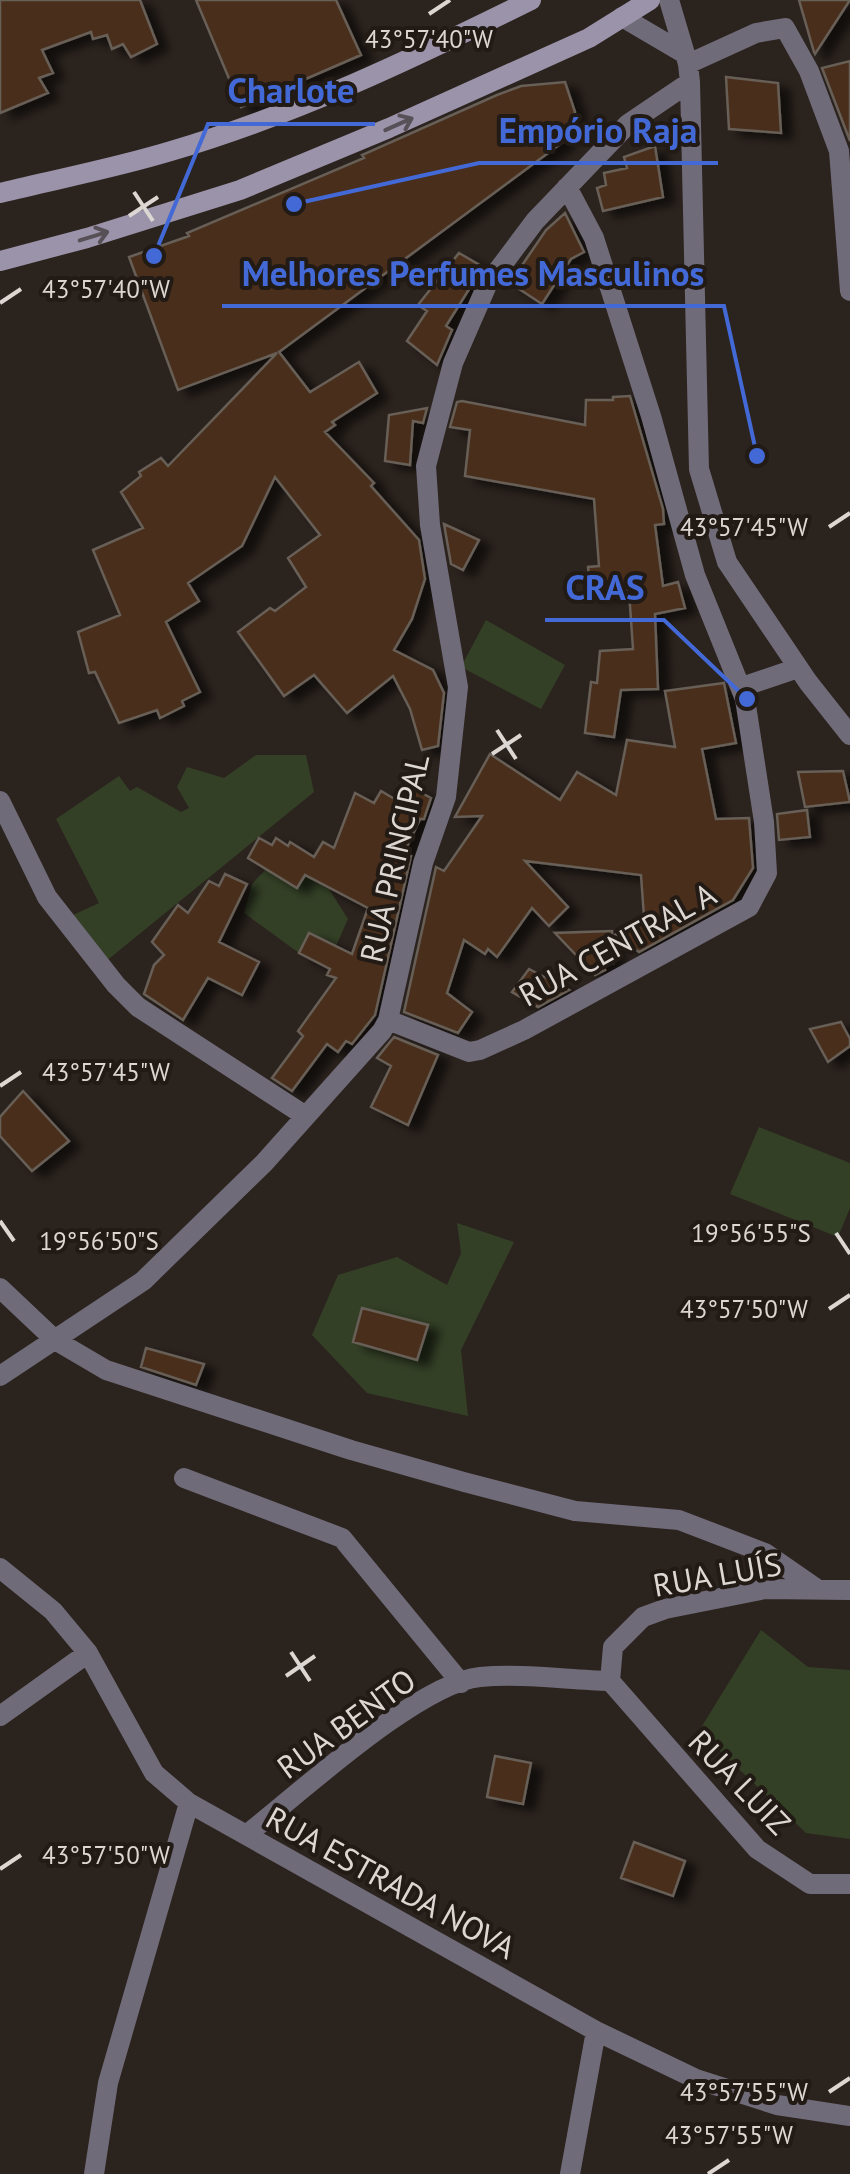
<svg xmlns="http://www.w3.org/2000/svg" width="850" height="2174" font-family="'PT Sans',sans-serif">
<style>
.green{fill:#344026}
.building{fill:#492f1b;stroke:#675e57;stroke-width:2.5;filter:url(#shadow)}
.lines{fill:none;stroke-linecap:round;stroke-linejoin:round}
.minor{stroke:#706b79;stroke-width:20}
.secondary{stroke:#9b93a9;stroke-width:20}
.oneway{stroke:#585057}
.ticks{fill:none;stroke:#dcd7d3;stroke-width:4}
.labels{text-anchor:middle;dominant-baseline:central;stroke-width:8;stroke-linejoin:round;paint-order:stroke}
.street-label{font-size:32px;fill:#dcd7d3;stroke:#221a14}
.ticks-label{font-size:25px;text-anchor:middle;fill:#dcd7d3;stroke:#221a14;stroke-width:8;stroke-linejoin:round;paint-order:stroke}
.leader{fill:none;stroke:#4369d7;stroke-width:4}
.callout-dot{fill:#4369d7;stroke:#221a14;stroke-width:4}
.callout-label{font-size:35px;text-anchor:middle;font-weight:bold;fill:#4369d7;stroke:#221a14;stroke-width:8;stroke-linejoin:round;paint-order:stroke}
</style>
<defs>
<filter id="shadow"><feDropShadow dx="11" dy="6" stdDeviation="5" flood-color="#0009"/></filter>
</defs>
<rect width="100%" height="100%" fill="#2b231e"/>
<path class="green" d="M486,620L565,665L541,709L461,667Z
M256,755H306L314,792L105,962L71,916L99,903L56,819L119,776L130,791L137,787L181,812L189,808L177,787L187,767L224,778Z
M266,869L297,887L303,875L329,889L348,919L336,946L309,933L299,953L244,913L252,884Z
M759,1127L850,1163V1208L838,1237L730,1194Z
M457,1223L514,1242L461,1350L468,1416L367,1393L312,1335L338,1275L397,1257L447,1285L461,1253Z
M761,1630L808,1667L850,1670V1839L806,1833L699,1731Z"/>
<path class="building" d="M0,0H140L157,44L131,57L123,44L112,49L107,35L93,39L91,32L42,50L53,73L39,78L48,93L0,113Z
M196,0H336L361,55L241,107Z
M799,0H850L815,54L814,52Z
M850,61V141L822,68Z
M726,77L778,83L781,133L729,129Z
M565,82L575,112L563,142L279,352L310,392L359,362L377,393L332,422L335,425L325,432L374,483L371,486L419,540L425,579L412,619L394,650L433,670L444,693L438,746L422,750L410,709L393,676L347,713L314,675L284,696L238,632L270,608L275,611L306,587L288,558L320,535L275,477L242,546L188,583L199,601L166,622L200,692L182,701L184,706L160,718L157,710L119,723L95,672L89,673L78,632L120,615L93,550L143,528L121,492L141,476L139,472L161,458L168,466L277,353L178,390L129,257L189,236L187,233L364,158L362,155L497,95L521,86Z
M655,146L663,197L603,211L597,188L606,185L604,173L627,168L624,157Z
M565,213L584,252L571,259L542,304L510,283L546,230Z
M459,253L483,267L446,326L452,330L437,365L407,341L427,311L418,305Z
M630,396L663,509L664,524L655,525L663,586L678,582L685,608L655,614L658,689L621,690L614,737L585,733L591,682L597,683L600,651L633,649L629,591L591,595L588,567L599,566L594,499L465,476L470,430L450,427L457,402L462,401L585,425L586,400H613V397Z
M427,408L423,423L413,421L410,465L385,461L389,415Z
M444,524L479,540L463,570L451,564Z
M724,683L736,743L702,749L716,819L749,818L753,868L733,900L639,952L615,935L644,917L641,875L525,861L568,907L549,926L532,908L497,957L488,949L485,954L464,940L447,993L472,1012L458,1033L404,1012L436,867L444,871L482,816L455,817L490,754L560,800L577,772L616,795L627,740L675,747L665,691Z
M843,771L850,802L805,807L798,772Z
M407,785L431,798L424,819H420L404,853L411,856L375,1015L352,1044L346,1041L338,1052L327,1044L292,1091L272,1078L303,1036L298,1031L336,978L327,975L330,969L299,953L309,933L352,954L368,908L305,875L297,888L248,858L259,838L272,845L276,838L288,846L290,842L314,857L323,842L334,848L355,793L374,803L381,791L408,807Z
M807,810L810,837L779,840L777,814Z
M225,874L247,884L219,942L259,962L242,995L208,978L183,1020L144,994L154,965L164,955L152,942L178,905L188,913L209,881L219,886Z
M612,931L613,963H604L605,970L595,975L555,933Z
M529,969L569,990L538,1007L512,992Z
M841,1022L850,1039V1046L828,1062L810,1029Z
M394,1037L438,1055L408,1125L371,1107L391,1066L377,1058Z
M23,1091L69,1141L32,1171L0,1136V1117Z
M362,1308L428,1325L417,1360L353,1342Z
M146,1348L204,1364L196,1385L141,1367Z
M495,1756L531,1763L523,1804L487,1797Z
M634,1842L685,1861L673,1896L621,1878Z"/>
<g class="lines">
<path class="minor" d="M669,0L688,64L690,82L699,469L727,562L808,682L850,735
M622,17L685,54
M688,64L756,33L785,28L809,71L839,151L850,291
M742,687L798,668
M0,801L47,897L116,985L138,1007L304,1115
M388,1020L469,1052L480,1050L524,1030L749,907L767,873L764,822L745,699L695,575L651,416L594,238L567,187
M0,1288L55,1340L106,1370L351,1450L464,1482L575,1511L679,1520L765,1553L817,1589
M0,1376L143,1281L264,1163L382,1031L388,1020L423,863L446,797L458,687L430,525L426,466L453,363L487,285L535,221L628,124L690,82
M184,1478L342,1538L461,1683
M0,1568L53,1611L88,1653L154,1773L189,1803L596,2031L696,2079L777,2105L850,2116
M610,1681L757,1849L810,1884H850
M610,1681L613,1647L643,1617L665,1609L765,1589L850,1590
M0,1716L88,1653
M246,1835C298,1795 418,1683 480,1677C522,1673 568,1680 610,1681
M94,2174L108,2083L189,1803
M570,2174L596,2031"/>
<path class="secondary" d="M0,193C57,179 115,168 171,151C297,114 414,58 531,0
M0,261L87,238L240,190L389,128L589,38L650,0"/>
</g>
<defs><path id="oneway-shaft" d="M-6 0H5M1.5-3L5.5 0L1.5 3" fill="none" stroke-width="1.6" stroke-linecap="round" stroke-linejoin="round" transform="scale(2.5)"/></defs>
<g class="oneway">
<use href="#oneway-shaft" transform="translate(399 124) rotate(-24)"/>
<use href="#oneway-shaft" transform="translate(94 236) rotate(-17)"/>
</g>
<path class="ticks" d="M429,14L450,0M134,192L153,221M129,216L158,197M0,303L21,289M829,527L850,513M497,730L516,759M492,754L521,735M0,1086L21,1072M0,1221L14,1241M836,1233L850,1254M829,1309L850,1295M291,1652L310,1681M286,1676L315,1656M0,1869L21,1855M829,2092L850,2078M708,2174L729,2160"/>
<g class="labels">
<g class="street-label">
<text transform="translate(394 858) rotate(-77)">RUA PRINCIPAL</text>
<text transform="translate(617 944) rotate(-29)">RUA CENTRAL A</text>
<text transform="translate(717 1574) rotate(-10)">RUA LUÍS</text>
<text transform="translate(346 1723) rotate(-36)">RUA BENTO</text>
<text transform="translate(740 1782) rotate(46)">RUA LUIZ</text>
<text transform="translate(391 1882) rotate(29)">RUA ESTRADA NOVA</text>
</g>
</g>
<g class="ticks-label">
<text x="429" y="48">43°57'40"W</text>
<text x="106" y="298">43°57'40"W</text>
<text x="744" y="536">43°57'45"W</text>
<text x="106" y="1081">43°57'45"W</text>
<text x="751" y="1242">19°56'55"S</text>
<text x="99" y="1250">19°56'50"S</text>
<text x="744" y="1318">43°57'50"W</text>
<text x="106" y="1864">43°57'50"W</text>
<text x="744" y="2101">43°57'55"W</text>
<text x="729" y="2144">43°57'55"W</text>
</g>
<path class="leader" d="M154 256L208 124H375M294 204L479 163H718M757 456L724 306H222M747 699L664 620H545"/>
<g class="callout-dot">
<circle cx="154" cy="256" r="10"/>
<circle cx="294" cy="204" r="10"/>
<circle cx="757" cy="456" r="10"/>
<circle cx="747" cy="699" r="10"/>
</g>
<g class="callout-label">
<text x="291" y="103">Charlote</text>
<text x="598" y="143">Empório Raja</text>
<text x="473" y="286">Melhores Perfumes Masculinos</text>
<text x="605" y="600">CRAS</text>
</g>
</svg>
